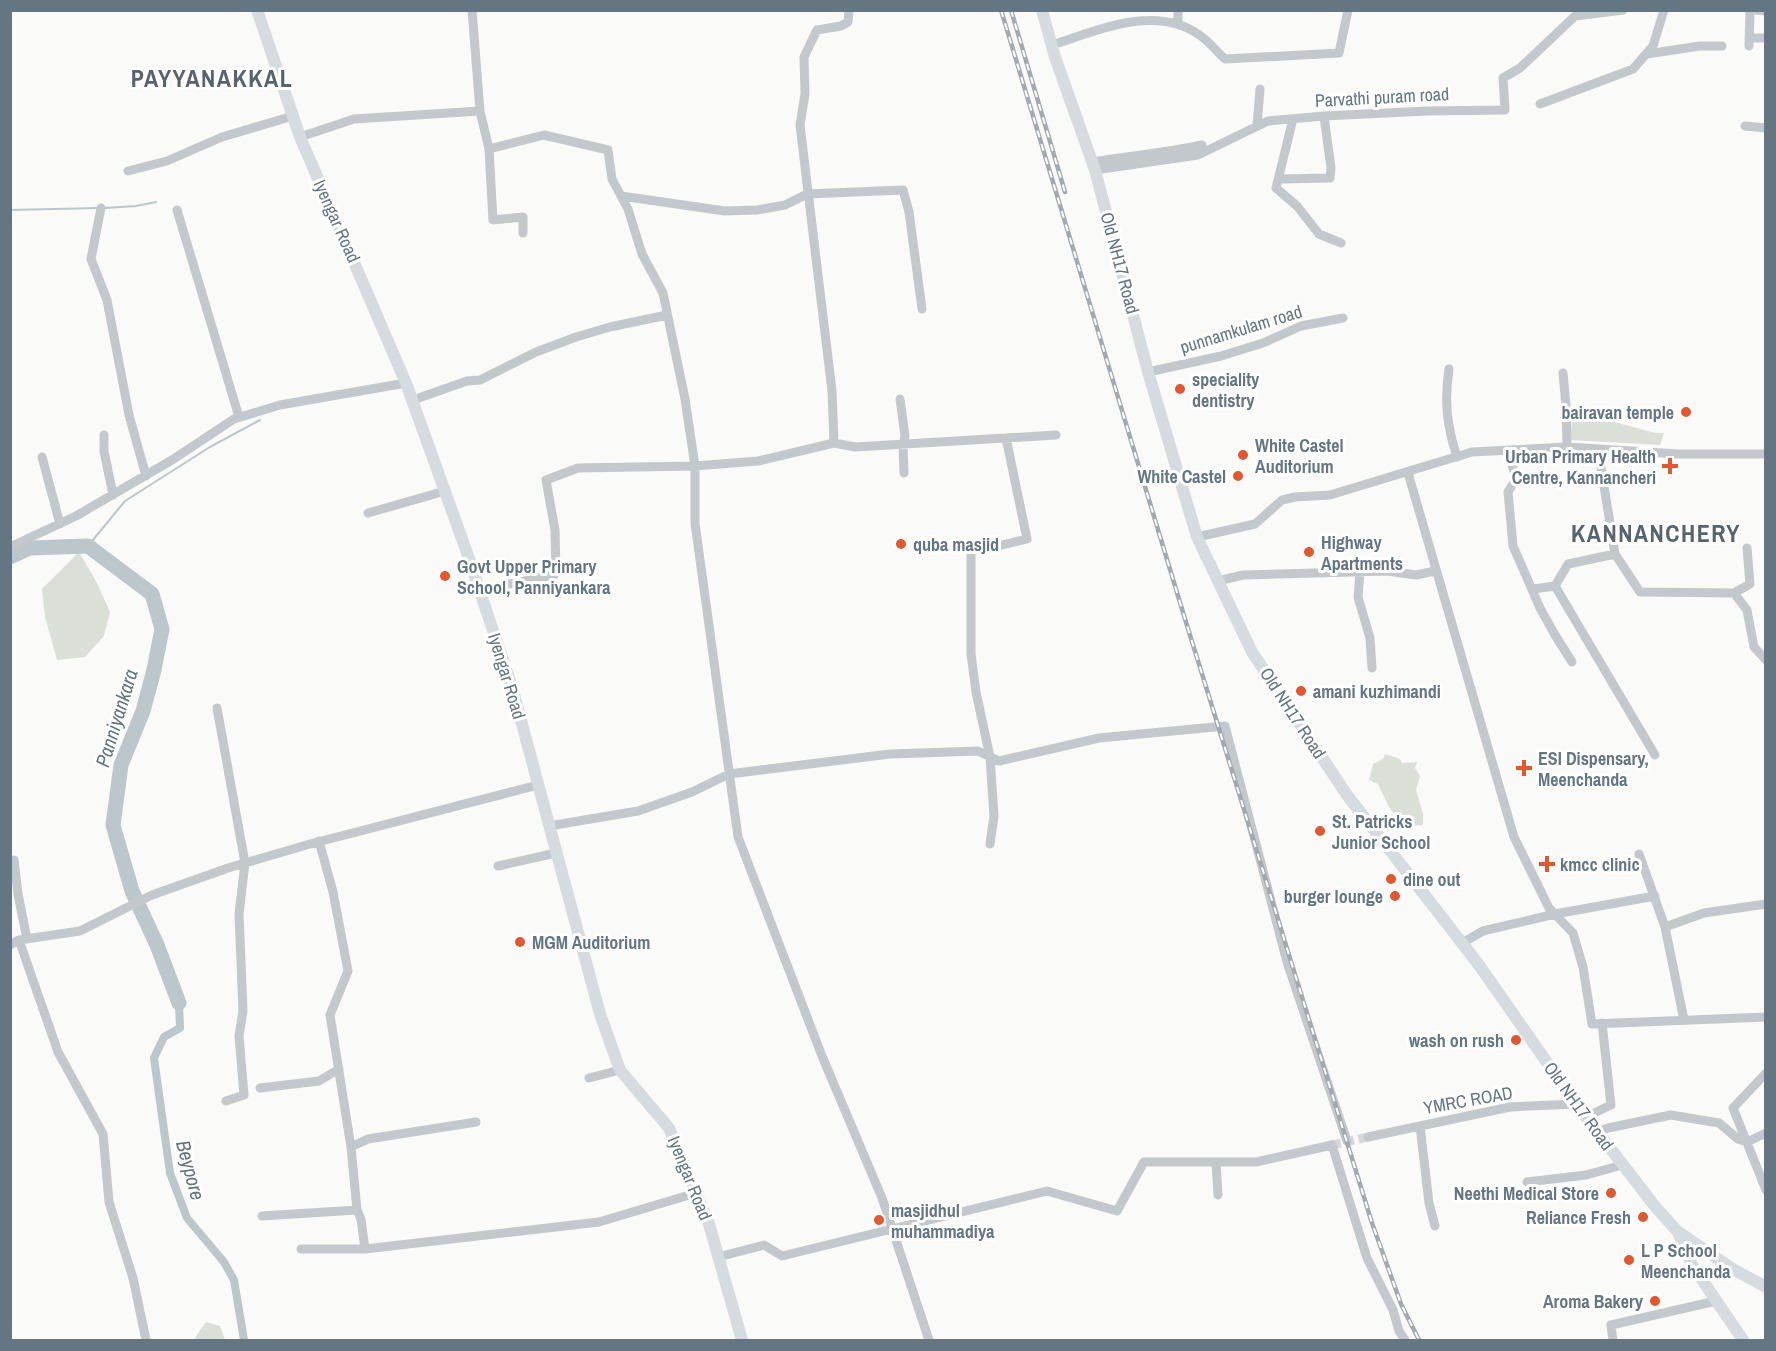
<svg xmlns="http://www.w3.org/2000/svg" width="1776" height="1351" font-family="'Archivo Narrow',sans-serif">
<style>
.green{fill:#dadfd7}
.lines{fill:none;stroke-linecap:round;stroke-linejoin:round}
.stream{stroke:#bbc7cb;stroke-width:2}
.canal{stroke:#bbc7cb;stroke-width:8}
.river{stroke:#bbc7cb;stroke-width:15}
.minor-tunnel{stroke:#d5d9db;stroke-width:9;stroke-dasharray:9 4.5;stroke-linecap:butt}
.minor{stroke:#c3c8cc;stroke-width:9}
.major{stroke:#d6dbdf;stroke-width:12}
.rail-casing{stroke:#a2aab0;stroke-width:4.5}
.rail{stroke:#fff;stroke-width:2;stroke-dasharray:7;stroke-linecap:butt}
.poi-dot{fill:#e4572e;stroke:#fff;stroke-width:2}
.labels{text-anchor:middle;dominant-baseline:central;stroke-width:6;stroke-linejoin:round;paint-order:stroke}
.street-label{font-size:18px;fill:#657683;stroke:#fff}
.poi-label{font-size:18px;font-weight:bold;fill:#657683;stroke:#fff;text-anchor:start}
.water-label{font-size:20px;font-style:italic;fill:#60757c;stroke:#fff}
.district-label{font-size:24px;font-weight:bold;letter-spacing:1.5px;fill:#57646e;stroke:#fff}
</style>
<rect width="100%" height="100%" fill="#fafaf8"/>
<path class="green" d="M1607,420L1655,433H1664L1660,445L1570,440L1572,422Z
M79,552L96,581L110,612L104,636L85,657L57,660L45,617L42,589Z
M1385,754L1400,759L1402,763L1417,762L1415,768L1420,776L1416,790L1423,814V825L1412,826L1410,821L1406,820L1402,824L1389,807L1378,784L1369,780L1373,764L1383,759Z
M206,1322L220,1326L225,1340H195L196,1336Z"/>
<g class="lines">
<path class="stream" d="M105,208L136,206L156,202
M10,210L99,208
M88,546L125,501L210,447L260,420"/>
<path class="canal" d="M179,1003L180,1028L164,1037L154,1058L170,1173L187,1218L224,1262L234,1280L244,1340"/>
<path class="river" d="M10,557L30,548L88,546L152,594L162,629L154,670L143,711L121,765L113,825L132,891L157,945L179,1003"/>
<path class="minor-tunnel" d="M1332,1145L1368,1137"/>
<path class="minor" d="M472,10L480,111
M1178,10V24
M1755,10L1766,11
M1749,38H1766
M1052,45C1097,31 1154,4 1198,34C1208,40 1216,51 1225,59L1339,53L1348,10
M1749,46L1750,10
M1647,54L1700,46H1722
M1540,104L1633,69L1653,46L1664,10
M1293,119L1276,188L1297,206L1319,234L1341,243
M1257,126L1260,89
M1745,126L1766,128
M300,137L354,119L480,111L489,149L544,135L608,150L612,179L628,209L642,254L663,293L685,399L695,466V523L738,837L822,1056L882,1198L929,1340
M489,149L493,220L523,217V233
M1093,162C1129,156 1166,153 1202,145
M1095,170L1198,155L1268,121L1324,116L1427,111L1505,110L1503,78L1520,68L1575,16L1623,10
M128,171L167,161L222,137L293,116
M1279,179L1330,178L1331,168L1324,116
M621,196L725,211L757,210L785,205L807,194L903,190L909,212L922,309
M101,208L91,259L107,300L129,415L146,476
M177,210L239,417
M1449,369C1444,401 1447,426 1457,457
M1148,372L1221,356L1263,343L1301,326L1343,318
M1563,373L1566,406L1567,447
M900,399L905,436L903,445L904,473
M413,400L467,381L480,380L536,352L576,337L610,327L667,315
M104,435V451L113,495
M834,443L832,391L800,125L805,94L804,57L817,30L841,26L848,22L849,10
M1598,449L1615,554
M1508,450L1516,479L1508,492L1513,546L1540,608L1555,635L1572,662
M42,457L60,524
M1408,473L1514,837L1549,908L1573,933L1583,967L1592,1024L1766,1017
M368,513L445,491
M1197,537L1255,524L1282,500L1295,497L1330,495L1472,452L1567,447L1678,454H1766
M10,547L76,516L172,460L234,419L280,405L406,383
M1360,573L1358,597L1370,638L1372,668
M1218,581L1243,575L1387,571L1416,575L1435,571
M1555,586L1568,564L1615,554L1640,592L1734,593L1747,610L1754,647L1766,660
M1533,589L1555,586L1655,755
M480,590L554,575L556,572L555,530L546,480L578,468L695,466L758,461L834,443L855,447L1056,435
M1734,593L1750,584L1747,548
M217,708L245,863L239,914L243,1011L239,1036L244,1095L226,1101
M549,826L638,811L692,792L729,774L890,754L978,751L999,761L1099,738L1225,726L1287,962L1347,1141
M319,841L333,892L348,971L330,1015L351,1147
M990,844L994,816L990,757L976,692L971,654V549L998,546L1027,539L1006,438
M1639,854L1665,927L1684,1020
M14,860L18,894L27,939
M498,866L556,853
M1665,927L1704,913L1766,904
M19,940L58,1052L103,1134L109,1202L133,1278L146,1340
M1462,943L1483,931L1555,914L1655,896
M10,945L19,940L80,931L152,895L228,868L310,844L538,785
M1766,1073L1733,1108L1766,1190
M589,1078L620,1070
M260,1088L319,1081L339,1069
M1586,1117L1611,1105L1602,1023
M1420,1126L1429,1203L1435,1226
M1597,1132L1608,1128L1671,1115L1719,1123L1738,1139L1747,1142L1766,1133
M1368,1137L1510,1107L1576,1104
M1216,1162L1218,1195
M1527,1182L1586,1175L1622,1165
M262,1216L357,1210L351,1147L368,1139L476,1122
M301,1249H365L361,1219L357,1210
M365,1249L599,1222L696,1193
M718,1257L764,1245L782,1256L1047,1191L1117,1211L1144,1162H1256L1332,1145L1367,1258L1393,1310L1399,1331L1405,1340
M1613,1340L1611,1325L1716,1301"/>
<path class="major" d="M257,10L300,137L406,383L466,550L512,687L600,1014L620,1070L669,1128L709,1224L742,1340
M1042,10L1055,57L1095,170L1148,372L1197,537L1252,652L1347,795L1479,965L1576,1104L1654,1205L1677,1231L1731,1268L1766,1287
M1678,1232L1692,1265L1743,1340"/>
<g class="rail-casing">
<path id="rail" d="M1001,10L1185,619L1372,1223L1401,1304L1419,1340
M1011,10L1065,192"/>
</g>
<use href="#rail" class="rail"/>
</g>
<g class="poi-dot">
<circle cx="1180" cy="389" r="6"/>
<circle cx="1686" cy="412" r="6"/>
<circle cx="1243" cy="455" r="6"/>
<path d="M1667 457h6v6h6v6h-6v6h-6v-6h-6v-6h6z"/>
<circle cx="1238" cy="476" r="6"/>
<circle cx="901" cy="544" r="6"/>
<circle cx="1309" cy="552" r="6"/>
<circle cx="445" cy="576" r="6"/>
<circle cx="1301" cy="691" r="6"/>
<path d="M1521 759h6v6h6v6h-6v6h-6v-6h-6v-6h6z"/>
<circle cx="1320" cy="831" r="6"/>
<path d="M1544 855h6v6h6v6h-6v6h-6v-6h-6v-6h6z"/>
<circle cx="1391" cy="879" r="6"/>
<circle cx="1395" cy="896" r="6"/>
<circle cx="520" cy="942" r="6"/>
<circle cx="1516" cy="1040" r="6"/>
<circle cx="1611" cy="1193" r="6"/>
<circle cx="1643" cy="1217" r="6"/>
<circle cx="879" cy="1220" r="6"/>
<circle cx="1629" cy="1260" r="6"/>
<circle cx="1655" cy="1301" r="6"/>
</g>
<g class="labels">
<g class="street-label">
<text transform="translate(1382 97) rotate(-3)">Parvathi puram road</text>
<text transform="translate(337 221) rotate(66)">Iyengar Road</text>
<text transform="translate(1120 263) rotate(75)">Old NH17 Road</text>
<text transform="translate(1241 329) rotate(-17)">punnamkulam road</text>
<text transform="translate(507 676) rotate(73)">Iyengar Road</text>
<text transform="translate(1293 713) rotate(57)">Old NH17 Road</text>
<text transform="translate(1468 1100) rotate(-10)">YMRC ROAD</text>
<text transform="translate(1579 1106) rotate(54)">Old NH17 Road</text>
<text transform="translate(690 1178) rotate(68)">Iyengar Road</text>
</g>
<g class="poi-label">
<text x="1192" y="379">speciality<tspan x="1192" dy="21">dentistry</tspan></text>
<text x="1674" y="412" text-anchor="end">bairavan temple</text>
<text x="1255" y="445">White Castel<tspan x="1255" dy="21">Auditorium</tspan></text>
<text x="1656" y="456" text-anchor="end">Urban Primary Health<tspan x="1656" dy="21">Centre, Kannancheri</tspan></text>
<text x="1226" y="476" text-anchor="end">White Castel</text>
<text x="1321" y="542">Highway<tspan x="1321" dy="21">Apartments</tspan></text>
<text x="913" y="544">quba masjid</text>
<text x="457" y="566">Govt Upper Primary<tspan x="457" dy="21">School, Panniyankara</tspan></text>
<text x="1313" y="691">amani kuzhimandi</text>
<text x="1538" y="758">ESI Dispensary,<tspan x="1538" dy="21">Meenchanda</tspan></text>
<text x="1332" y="821">St. Patricks<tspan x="1332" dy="21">Junior School</tspan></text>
<text x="1560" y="864">kmcc clinic</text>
<text x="1403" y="879">dine out</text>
<text x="1383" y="896" text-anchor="end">burger lounge</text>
<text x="532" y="942">MGM Auditorium</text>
<text x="1504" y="1040" text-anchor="end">wash on rush</text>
<text x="1599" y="1193" text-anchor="end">Neethi Medical Store</text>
<text x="891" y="1210">masjidhul<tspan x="891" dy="21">muhammadiya</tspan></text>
<text x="1631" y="1217" text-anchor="end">Reliance Fresh</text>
<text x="1641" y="1250">L P School<tspan x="1641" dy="21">Meenchanda</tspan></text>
<text x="1643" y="1301" text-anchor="end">Aroma Bakery</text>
</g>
<g class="water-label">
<text transform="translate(116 718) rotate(-73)">Panniyankara</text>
<text transform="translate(191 1170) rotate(75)">Beypore</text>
</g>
<g class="district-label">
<text x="212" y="78">PAYYANAKKAL</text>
<text x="1656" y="533">KANNANCHERY</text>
</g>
</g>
<rect width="1776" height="1351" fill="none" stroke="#657683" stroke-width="24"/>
</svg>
